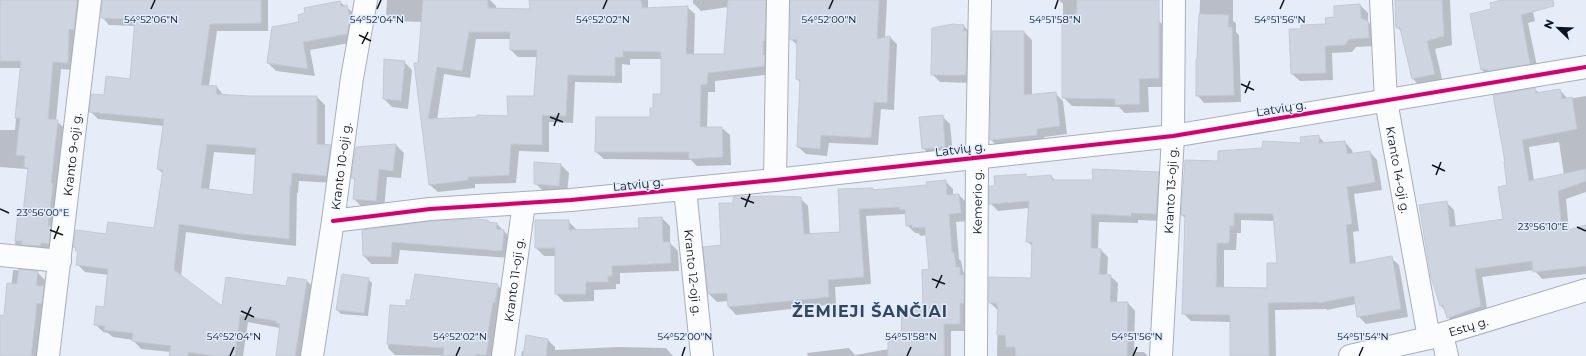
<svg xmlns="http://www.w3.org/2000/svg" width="1586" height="356" font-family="Montserrat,sans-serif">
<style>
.shadow{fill:#0003;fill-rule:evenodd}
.building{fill:#ced5e1;stroke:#c4cad5;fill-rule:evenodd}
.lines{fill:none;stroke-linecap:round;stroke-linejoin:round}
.minor-casing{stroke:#a8aeb9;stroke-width:24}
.minor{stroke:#fbfcfe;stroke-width:22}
.cycleway-casing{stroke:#e0ecff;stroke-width:6}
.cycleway{stroke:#d6006c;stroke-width:4}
.ticks{fill:none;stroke:#0d131e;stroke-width:1.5}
.labels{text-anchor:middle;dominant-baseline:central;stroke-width:3;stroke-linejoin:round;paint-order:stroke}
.street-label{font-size:12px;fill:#0d131e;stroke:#e0ecff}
.district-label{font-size:16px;font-weight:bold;letter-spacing:1px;fill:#35455f;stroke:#e0ecff}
.ticks-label{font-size:10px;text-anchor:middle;fill:#0d131e;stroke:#e0ecff;stroke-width:3;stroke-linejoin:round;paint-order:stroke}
</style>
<rect width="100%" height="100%" fill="#e7edf8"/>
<path class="shadow" d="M0,0H88L75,70L61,69L56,121L65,128L56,252L23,251L15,244L19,214H24L29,171L27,169L0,167V130H15L21,68H0Z
M103,0H268V31H217L209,86L217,87L224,96L250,97H317L325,105V145L330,146L338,153L334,183L299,181L298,193H297L296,246L251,241L186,232L181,276L222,307L307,281L314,288L305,356H277L280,328L248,322L243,356H170L171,352L141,349L133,340L113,337L108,333L103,332L95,324L105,308L109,275L85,272L77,264L79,253L74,247L107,235L155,229L163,174L158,169L164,126L98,119L90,111L131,80L135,26L109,25L102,17ZM214,152L256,155L254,197L209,190Z
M387,0H490L496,6V9L531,10L530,0H648V9L687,7L695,14L694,55H725L728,7L701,11L693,3V0H776L772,74L715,81V92H708L707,128H722L730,135L731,165L697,166L691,160L604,159L596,152L651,118L654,109L662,95V59H630V65L622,64V83L575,82L573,123L549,122V152L519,151L516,183L475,184V188L438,192L430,185L418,64L422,22L394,21L386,14ZM476,39H511V50L518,57H538L535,97L509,117L437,120L444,74L470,78Z
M792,0H887L885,38L890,37L897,44L894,110L881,109L878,145L829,143L827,156L806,154L798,147L801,84L797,79L798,46L791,39Z
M1059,0H1150L1159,21L1168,30L1167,87H1148L1149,112L1125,113L1119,107L1072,106L1063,97V4Z
M1200,0H1233V21L1236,23V32L1239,35L1241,102L1204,103L1197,95Z
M1396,0H1450L1452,45L1435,49L1443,83L1422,88L1413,79L1403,33L1397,27Z
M1504,0H1528L1531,3L1535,21L1528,23L1538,71L1490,78L1482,70L1472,15L1493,9Z
M340,2L355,14V42L310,50L315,76L276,71L268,63L301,23Z
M1360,5L1368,13V22L1376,29L1377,46L1356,47L1352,52L1332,53L1333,80L1300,81L1292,74L1302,30L1327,25L1335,18Z
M963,25L971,34L974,83L940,82L932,74Z
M993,32H1024L1032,40V96L1055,93L1063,101L1067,134L1044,137L1045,143L999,148L991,140Z
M404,62L412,70L408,109L392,107L384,99Z
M1535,89L1539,93L1560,90L1568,99L1586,96V192L1566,199L1569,231L1586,226V274L1542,279L1534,270L1482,277L1488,314L1455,325L1448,317L1445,310L1441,306L1446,202L1454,210L1456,227L1504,220L1508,186L1506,162ZM1559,142L1564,175L1534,181L1529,147Z
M942,116L950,124L953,155L931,156L923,148Z
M1318,136L1326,144L1345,142L1352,150L1353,154L1370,152L1377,160L1382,190L1354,194L1359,231L1353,232L1356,264L1391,258L1399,265L1408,317L1366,324L1358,316L1356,304L1327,310L1326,309L1275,310L1276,356H1231V322L1191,321L1183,313L1186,219L1182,215L1219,162L1263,149L1302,144ZM1241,220L1275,221L1278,264L1268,289L1224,288V250H1236L1237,233H1241Z
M396,145L404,153L401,178L387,177L384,209L362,207L354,199L355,180L352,177Z
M561,165L569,173L567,193L543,191L535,183Z
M1158,173L1166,181L1163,221L1138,220V223L1099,222L1098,249L1101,250L1108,257L1107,276H1110L1118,283L1117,303H1128L1135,311L1134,352H1144L1148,356H997L998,310L990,303L1032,279L1033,247L1027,241L1029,208L998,211L990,203L996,187L1025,175L1028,178L1051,176L1056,181H1094Z
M945,181L953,189V195H959L966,202L968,221L956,222L959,259L961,261L963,271L967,276V331H951V356H808L807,353L849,348L855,355L889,349L902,337L924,309L930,270L927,235L921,236L918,233H915L907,225L905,214L866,216L871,284L835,287L836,304L736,315L729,307L728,301L717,302L709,294L705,247L722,246L734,204L800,198L808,206L810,235L841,233L873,189L875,191L928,186Z
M662,218L670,226V243L678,251L679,271L620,273V284H616V289L594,290V301L564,302L556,294V256H544L536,248L568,221L576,229V231L640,229Z
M488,221L491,223L497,224L511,238L510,258L400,250L398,264H371L364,256L363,231Z
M13,270L37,272L45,280L44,288L51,295L39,356H0V325H7Z
M368,279L372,283L368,316L341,314L337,310Z
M497,285L504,292L494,356L395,355L388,348L391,306L407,307Z
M527,337L548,340L555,347V350L618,347L666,348L673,356H521L522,351H525Z"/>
<path class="building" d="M0,0H77L74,30L69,29L68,63L53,62L48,119L58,120L51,183L53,184L48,226H51L49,244L41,243L40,246L22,245V241H15L18,213H23L28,168L24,167L25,156L16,155L20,118H15L21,61H0Z
M102,0H261V23L210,24L201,85L217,86L216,94L250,96H317V144L331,145L326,176L292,173L291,186L290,185L289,239L242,234L179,224L174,270L222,306L226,277L286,286L288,277L307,280L295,356H276L280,324L276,323V321L240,315L235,356H215L188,352V356H169L171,346L132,341L133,333L104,330L105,326L94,325L96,306L104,307L108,269L76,265L78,251H75L76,247H73L76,230L106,234L108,222L154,228L163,170L157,169L164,119L89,112L91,94L104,95L106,76L130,79L135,19L101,18ZM207,144L256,148L253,195L201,188Z
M423,0H488V8L530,9L529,0H641L642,8L688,6L686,54H724L728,0H766L765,41H763V55H765L764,66L708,73L707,84L701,85L700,127H722L723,157L689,159V152H595L596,117H650V108H653V94H661V52L623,51V57H615V76L568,75L566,116L542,115V145L511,144L509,175L468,177V180L429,185L414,63H418ZM469,32H510V50H537L534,96H507L508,116L477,115V117L428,119L437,67L462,71Z
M790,0H879L877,39L890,36L887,103L874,102L871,138L821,135L820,149L797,147L800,80L796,79L797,39L790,40Z
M1077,0H1159V78L1139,79L1140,104L1115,105V99L1062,98V18L1075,19V13H1077Z
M1395,0H1442L1444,36L1427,41L1435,74L1412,79L1400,28H1396Z
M1501,0H1553L1554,6L1521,15L1530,64L1488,71V69L1481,70L1470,14L1491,9L1490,3Z
M340,1L341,7L347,5L350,20L347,34L303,42L308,69L267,63L272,27L299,22L298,15L305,13L304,8Z
M1360,4L1361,18L1368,21L1369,38L1349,39L1345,45L1325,46L1326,73L1291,74L1289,29H1301V25L1326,24L1325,18L1334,17V6Z
M1199,14L1229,15L1228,27H1232L1234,95L1196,96V59H1197Z
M953,24L964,25L963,31H967L966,75H931L932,28Z
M992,31H1024V95L1056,92L1060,126L1037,129V135L990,140Z
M384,59L405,61L401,101L383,99Z
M1535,88L1536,93L1560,89L1562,99L1572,97L1577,129L1522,140L1529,181L1586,169V181L1558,191L1562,232L1586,225V266L1533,272L1532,261L1475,269L1481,306L1447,318L1443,305L1440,306L1431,277L1419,205L1447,201L1450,227L1503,219L1498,187L1507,185L1504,162H1505L1493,95Z
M943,115L945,147L922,149L919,117Z
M1319,135V143L1345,141L1347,154L1370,151L1375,182L1347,187L1352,224L1346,225L1350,264L1392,256L1401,309L1357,317L1354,296L1319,303L1318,302L1268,303L1269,356H1230V315L1182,314L1185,215H1181L1185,160L1218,161V151L1262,148L1263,141L1301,143L1300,137ZM1234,213L1273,214L1277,263H1267V288L1216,287L1217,243H1229L1230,226H1234Z
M396,144L393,171L379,169L376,201L353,199L355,178H351L356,147Z
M534,162L561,164L559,186L534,184Z
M1092,169L1159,172L1156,214L1131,213V216L1091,214V248L1101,249L1099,274L1111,275L1110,302H1128L1127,356H1016L1015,347H1006L1005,335H997L998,308L996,303H989V277L1031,278L1032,242H1026L1029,201L989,204V186H995L994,176L1026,174V177L1051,175L1052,180H1093Z
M946,180L947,195L959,194L961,213L949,214L952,253L954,252L956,267H960V275H964V303H960V324H944V356H888V336H901L902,308H923L922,270L929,269L925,227L912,228V225L906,226L905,209L900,210L899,207L859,209L864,277L828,280L829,297L728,307L727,293L708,294L703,247L721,245L719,203H733V197L770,196L801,197L804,234L840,232L838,189L873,188V190L927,185L926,182Z
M662,217L663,242H670L671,263L612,266V276H608V282H586V294H555V248H535V220H569V230L639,228L638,218Z
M476,219L488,220V222L497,223L496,229L504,230L502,251L392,242L391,257L363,256L362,230L431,221Z
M19,269L38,271L36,286H44L42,304L37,303L31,356H0V315L4,316L7,283L17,284Z
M342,274L369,278L364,313L336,310Z
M415,274L498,284L495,302H493L487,338H489L486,355L476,354L475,356H443L444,348L387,344L390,305L406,306V300H410Z
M526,335L548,339L546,356H523Z"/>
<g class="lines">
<g class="minor-casing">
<g id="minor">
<path id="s1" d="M1381,0L1386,101L1429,338"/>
<path d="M775,180L778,0"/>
<path id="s2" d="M685,189L702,356"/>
<path d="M333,221L430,209L571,200L775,180L1173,136L1586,67"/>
<path d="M0,255L60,261"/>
<path d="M1442,335L1447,356"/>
<path id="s3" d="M48,356L90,0"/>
<path id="s4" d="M312,356L333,221L352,78L366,0"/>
<path id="s5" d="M503,356L524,203"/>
<path id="s6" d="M976,356L977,157L980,0"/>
<path id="s7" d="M1161,356L1173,136L1174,0"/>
<path id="s8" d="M1350,356L1429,338L1586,290"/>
</g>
</g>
<use href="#minor" class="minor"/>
<g class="cycleway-casing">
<path id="cycleway" d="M333,221L430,209L571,200L775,180L1173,136L1586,67"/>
</g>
<use href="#cycleway" class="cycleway"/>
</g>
<path class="ticks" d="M151,9L155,0M377,9L381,0M603,9L607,0M829,9L833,0M1055,9L1058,0M1280,9L1284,0M359,35L371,41M362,44L368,32M1241,84L1254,90M1245,93L1250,81M550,117L563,122M554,126L559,113M1432,165L1445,171M1436,175L1441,162M741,198L754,203M745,207L750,194M0,209L9,213M1577,227L1586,231M50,230L63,235M54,239L59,226M932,279L945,284M936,288L942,275M241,311L254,317M245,320L251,307M230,356L234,347M456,356L460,347M682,356L685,347M907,356L911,347M1133,356L1137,347M1359,356L1363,347"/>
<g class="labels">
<g class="street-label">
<text transform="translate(1281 108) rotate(-9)">Latvių g.</text>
<text transform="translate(960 149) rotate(-7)">Latvių g.</text>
<text stroke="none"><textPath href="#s3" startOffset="203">Kranto 9-oji g.</textPath></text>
<text stroke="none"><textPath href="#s4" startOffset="192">Kranto 10-oji g.</textPath></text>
<text stroke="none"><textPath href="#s1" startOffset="171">Kranto 14-oji g.</textPath></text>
<text transform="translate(638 184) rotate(-6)">Latvių g.</text>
<text stroke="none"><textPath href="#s7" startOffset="166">Kranto 13-oji g.</textPath></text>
<text stroke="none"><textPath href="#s6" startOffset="154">Kemerio g.</textPath></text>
<text stroke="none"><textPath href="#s2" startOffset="84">Kranto 12-oji g.</textPath></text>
<text stroke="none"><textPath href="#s5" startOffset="77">Kranto 11-oji g.</textPath></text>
<text stroke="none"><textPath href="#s8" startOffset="122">Estų g.</textPath></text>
</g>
<g class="district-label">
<text x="870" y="311">ŽEMIEJI ŠANČIAI</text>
</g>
</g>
<g class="ticks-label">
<text x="151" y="23">54°52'06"N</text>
<text x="377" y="23">54°52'04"N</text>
<text x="603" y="23">54°52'02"N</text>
<text x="829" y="23">54°52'00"N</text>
<text x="1055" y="23">54°51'58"N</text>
<text x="1280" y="23">54°51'56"N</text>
<text x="43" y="216">23°56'00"E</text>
<text x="1543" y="230">23°56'10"E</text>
<text x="234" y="340">54°52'04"N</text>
<text x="460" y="340">54°52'02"N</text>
<text x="685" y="340">54°52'00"N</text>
<text x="911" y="340">54°51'58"N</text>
<text x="1137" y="340">54°51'56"N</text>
<text x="1363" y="340">54°51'54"N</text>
</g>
<g transform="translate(1558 28) rotate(293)" stroke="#e0ecff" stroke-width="3" paint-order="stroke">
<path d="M0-3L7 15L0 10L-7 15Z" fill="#0d131e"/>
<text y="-6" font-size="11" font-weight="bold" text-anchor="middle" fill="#0d131e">N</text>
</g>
</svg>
